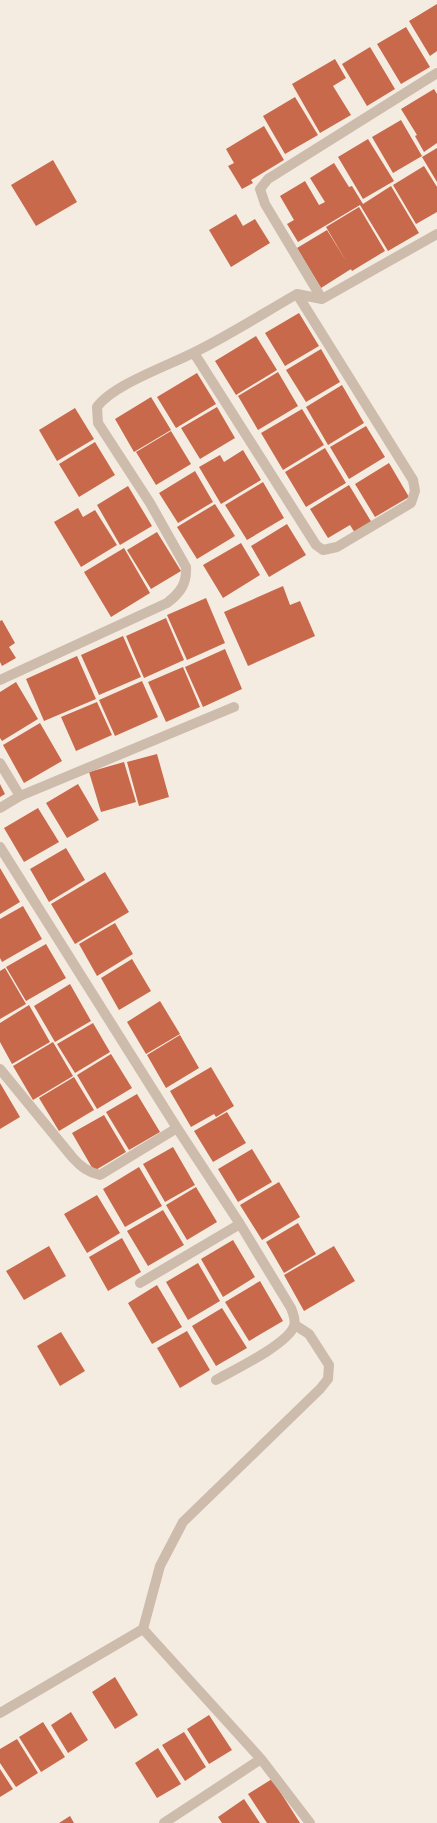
<svg xmlns="http://www.w3.org/2000/svg" width="437" height="1823" font-family="'DejaVu Sans',sans-serif">
<style>
.building{fill:#c8694b}
.lines{fill:none;stroke-linecap:round;stroke-linejoin:round}
.service{stroke:#cdbbac;stroke-width:10}
.minor{stroke:#cdbbac;stroke-width:10}
</style>
<rect width="100%" height="100%" fill="#f4ebe1"/>
<path class="building" d="M437,4V51L430,56L409,21Z
M406,27L430,67L401,84L377,44Z
M370,47L395,89L367,106L342,64Z
M335,59L346,78L333,86L351,115L320,133L292,84Z
M434,89L437,94V143L424,152L415,136L417,135L401,109Z
M295,97L318,135L285,154L263,116Z
M401,120L422,156L393,173L372,137Z
M264,126L284,160L251,180L253,183L242,189L228,166L234,163L226,149Z
M368,139L394,181L363,199L338,157Z
M437,148V182L422,157Z
M53,160L77,202L36,226L11,185Z
M334,163L349,187L352,186L363,204L391,186L419,233L388,251L360,205L298,242L287,224L294,220L280,196L305,181L319,205L325,202L310,178Z
M424,166L437,187V212L416,224L393,185Z
M359,207L385,251L352,271L326,227Z
M236,214L243,226L255,219L270,243L231,267L209,230Z
M327,230L351,269L321,288L297,248Z
M299,313L319,346L285,366L265,333Z
M256,336L277,370L236,395L215,361Z
M321,349L340,382L306,402L286,370Z
M278,372L298,406L258,430L238,396Z
M197,373L216,404L176,428L157,397Z
M342,385L364,423L328,445L306,407Z
M151,397L171,430L134,452L115,419Z
M217,407L235,438L200,459L181,428Z
M75,408L94,439L57,461L39,430Z
M302,409L324,445L283,470L261,433Z
M366,426L385,457L349,479L330,447Z
M171,431L191,464L156,485L136,452Z
M95,442L115,475L79,497L59,464Z
M325,448L346,483L306,507L285,472Z
M243,450L261,480L221,504L199,467L220,455L224,462Z
M389,463L409,497L375,517L355,484Z
M195,471L213,502L178,523L159,493Z
M263,482L284,518L247,540L225,505Z
M349,485L372,523L355,533L350,525L328,538L310,509Z
M128,486L152,526L120,545L97,505Z
M215,504L235,536L197,559L177,527Z
M78,508L83,517L95,510L117,545L81,567L54,522Z
M287,524L306,555L269,577L251,546Z
M157,532L181,571L151,589L127,550Z
M241,543L260,575L223,598L203,565Z
M124,548L150,593L111,617L84,572Z
M283,586L290,605L300,601L315,636L248,666L224,612Z
M206,598L225,643L187,660L167,615Z
M166,618L184,660L144,678L126,636Z
M2,620L15,643L9,647L16,658L2,666L0,662V621Z
M123,636L141,677L99,695L81,655Z
M225,649L242,689L203,707L185,667Z
M77,656L96,699L44,721L26,679Z
M183,667L200,707L166,722L148,682Z
M142,681L158,717L115,736L99,700Z
M16,682L38,719L2,741L0,738V692Z
M97,702L112,735L76,751L61,717Z
M40,723L62,761L24,783L3,745Z
M157,754L169,797L139,806L127,762Z
M124,762L136,802L101,812L89,772Z
M0,784L5,794L0,797Z
M78,784L99,820L67,838L46,803Z
M38,808L59,842L24,862L4,828Z
M66,848L85,880L49,902L30,869Z
M0,868L20,902L0,914Z
M105,872L129,912L75,944L51,904Z
M23,906L42,939L2,962L0,958V919Z
M115,923L133,954L97,976L79,944Z
M46,944L66,978L26,1001L6,967Z
M132,959L151,991L119,1010L101,978Z
M5,968L26,1004L0,1019V971Z
M70,984L91,1021L55,1042L34,1006Z
M160,1001L180,1034L146,1054L127,1022Z
M29,1005L50,1042L12,1064L0,1042V1023Z
M93,1023L110,1052L75,1073L57,1044Z
M180,1035L199,1068L166,1088L147,1055Z
M53,1042L73,1076L33,1100L13,1066Z
M111,1054L132,1088L97,1109L77,1075Z
M211,1067L234,1106L216,1117L214,1114L191,1127L170,1091Z
M74,1077L94,1110L59,1131L39,1098Z
M0,1083L20,1117L0,1129Z
M137,1094L160,1132L129,1150L106,1112Z
M227,1112L246,1143L213,1162L194,1131Z
M104,1115L126,1152L94,1171L72,1133Z
M173,1147L195,1185L165,1202L143,1164Z
M252,1149L272,1182L238,1202L218,1169Z
M139,1167L162,1206L125,1227L103,1189Z
M279,1182L300,1217L262,1240L240,1205Z
M196,1187L217,1222L187,1240L166,1205Z
M97,1195L120,1233L87,1253L64,1214Z
M163,1210L184,1245L148,1266L127,1231Z
M298,1223L316,1254L284,1273L266,1242Z
M122,1238L141,1272L108,1291L89,1257Z
M233,1240L255,1277L223,1297L201,1259Z
M49,1246L66,1276L24,1300L6,1271Z
M334,1246L355,1281L304,1311L284,1275Z
M198,1263L220,1301L188,1320L166,1282Z
M260,1281L283,1321L249,1341L225,1302Z
M157,1285L182,1327L152,1344L128,1303Z
M222,1308L247,1348L216,1366L192,1326Z
M187,1331L210,1370L180,1388L157,1348Z
M61,1332L85,1371L60,1386L37,1346Z
M115,1677L138,1715L115,1729L92,1692Z
M71,1712L88,1740L68,1753L51,1725Z
M209,1715L232,1750L209,1764L187,1729Z
M43,1722L65,1757L41,1772L19,1737Z
M184,1732L206,1767L185,1781L162,1745Z
M17,1739L38,1773L16,1787L0,1763V1749Z
M158,1748L181,1784L157,1798L135,1763Z
M0,1769L13,1789L0,1797Z
M272,1779L300,1823H267L248,1794Z
M244,1799L260,1823H222L218,1817Z
M70,1816L74,1823H59Z"/>
<g class="lines">
<path class="service" d="M295,1325L309,1334L329,1365L328,1379L320,1389L183,1522L160,1566L143,1629L261,1759L310,1823
M0,1713L143,1629
M164,1823L261,1759"/>
<path class="minor" d="M322,299L265,204L260,189L268,179L437,73
M194,353L316,545L323,550L337,547L411,503L415,491L413,480L297,294
M0,680L167,603C180,593 187,584 186,567L150,503L98,423L97,407C113,385 167,366 193,353C228,336 262,314 297,294L322,299L437,234
M0,763L20,796
M0,808L20,796L234,707
M0,847L177,1128L240,1224L291,1308C293,1313 296,1320 294,1326C288,1344 234,1370 216,1380
M0,1069L73,1158C81,1167 88,1172 100,1175L177,1128
M140,1283L240,1224"/>
</g>
</svg>
